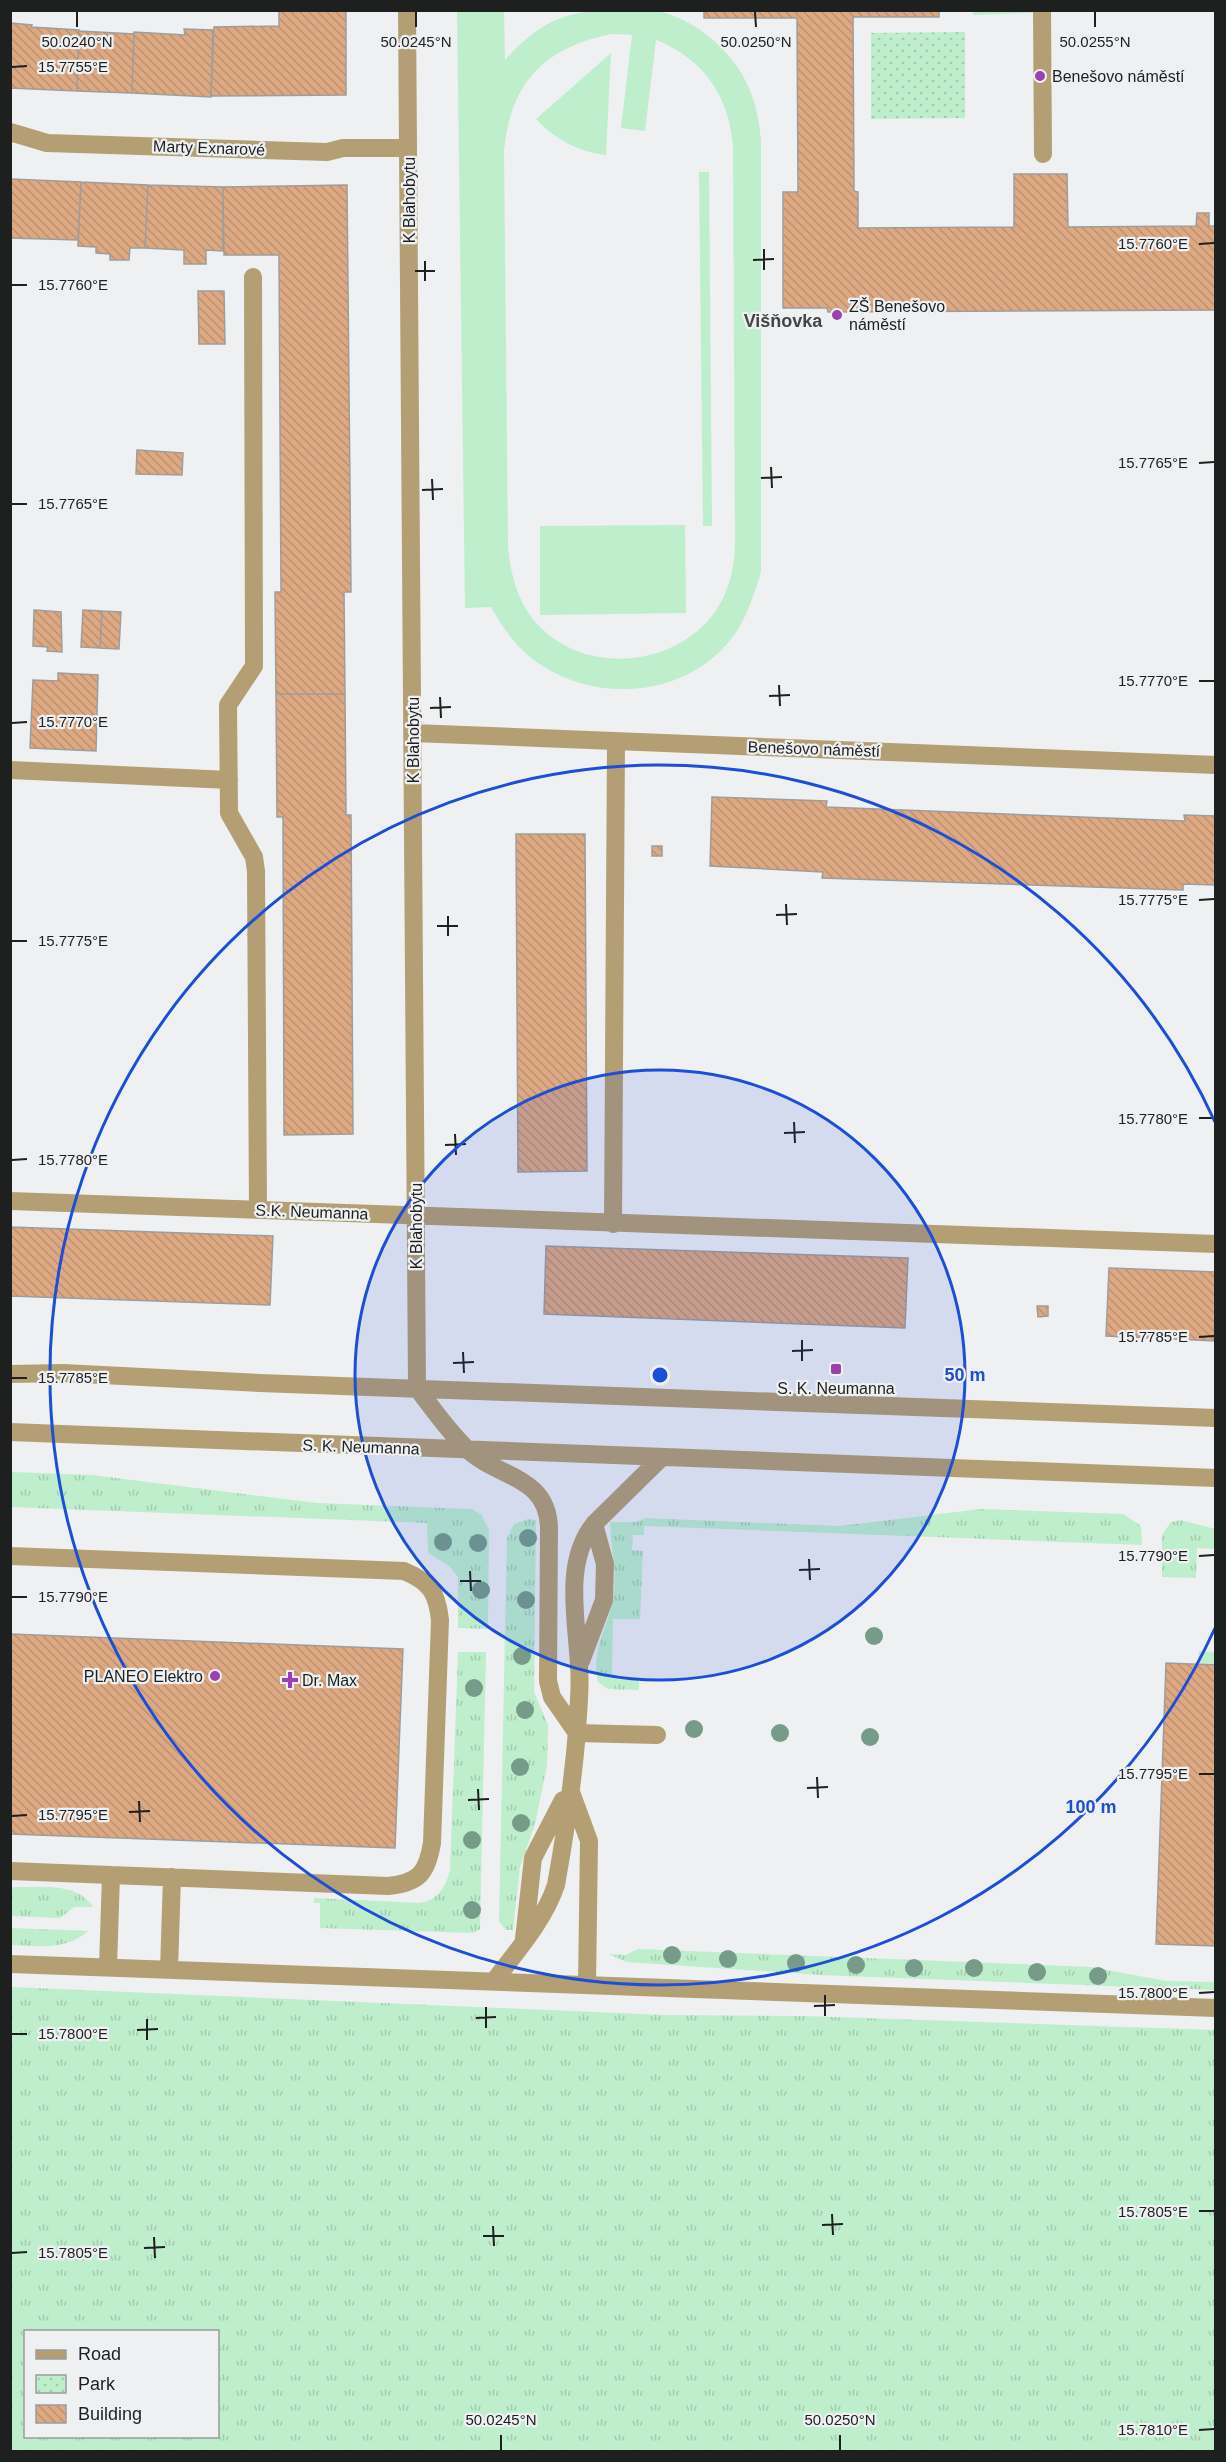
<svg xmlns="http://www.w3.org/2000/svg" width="1226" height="2462" font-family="Arial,sans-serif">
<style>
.grass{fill:url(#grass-tufts);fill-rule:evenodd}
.park{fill:url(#park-dots)}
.garden{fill:#beeecc;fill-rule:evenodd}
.building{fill:url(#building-back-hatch);stroke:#9f9d9b;stroke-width:1.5}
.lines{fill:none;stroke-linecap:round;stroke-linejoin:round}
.minor{stroke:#b49e74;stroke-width:18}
.tree{fill:#779b89}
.ticks{fill:none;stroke:#1e1f1f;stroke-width:2}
.ring{fill:none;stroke:#1d4ed8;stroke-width:3}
.poi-dot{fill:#9941ad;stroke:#eef0f2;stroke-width:2}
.labels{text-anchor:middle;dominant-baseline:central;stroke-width:4.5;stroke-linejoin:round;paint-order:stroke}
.poi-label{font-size:16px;fill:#1e1f1f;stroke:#eef0f2;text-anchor:start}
.street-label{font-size:16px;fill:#1e1f1f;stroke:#eef0f2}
.neighbourhood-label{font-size:18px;font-weight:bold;fill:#434547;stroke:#eef0f2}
.ticks-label{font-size:15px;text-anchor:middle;fill:#1e1f1f;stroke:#eef0f2;stroke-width:4.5;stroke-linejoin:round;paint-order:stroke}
.centre{fill:#1d4ed8;stroke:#eef0f2;stroke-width:3}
.ring-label{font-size:18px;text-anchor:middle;font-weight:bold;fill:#1d4ed8;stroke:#eef0f2;stroke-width:4.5;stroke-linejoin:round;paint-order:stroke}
</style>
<defs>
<pattern id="grass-tufts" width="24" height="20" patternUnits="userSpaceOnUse" patternTransform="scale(1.5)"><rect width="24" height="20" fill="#beeecc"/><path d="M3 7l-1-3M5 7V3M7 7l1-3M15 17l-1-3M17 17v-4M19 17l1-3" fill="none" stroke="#a3ccaf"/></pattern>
<pattern id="park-dots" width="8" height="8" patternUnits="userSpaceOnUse" patternTransform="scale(1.5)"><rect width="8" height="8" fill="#beeecc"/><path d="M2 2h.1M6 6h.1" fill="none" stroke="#a3ccaf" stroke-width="1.8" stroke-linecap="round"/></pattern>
<pattern id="building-back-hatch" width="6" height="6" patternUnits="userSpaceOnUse" patternTransform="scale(1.5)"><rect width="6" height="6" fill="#dda983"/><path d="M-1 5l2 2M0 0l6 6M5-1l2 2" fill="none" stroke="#bd9171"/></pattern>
</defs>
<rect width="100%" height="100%" fill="#eef0f2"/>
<path class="grass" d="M11,1472L92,1475L317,1503L471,1509L481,1514L489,1530L488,1629L458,1628V1577L449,1566L428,1553L427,1523L11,1507Z
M981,1509L1123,1514L1141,1526L1142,1545L644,1526V1535H633L632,1550L643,1551L640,1619H613L612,1677L639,1678V1690L608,1689L598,1682C590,1648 611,1623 614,1592C617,1568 610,1546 610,1522H636L646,1518L839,1526Z
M528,1519L536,1520L534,1692L548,1725L547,1766L535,1824L520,1867L513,1930H506L499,1922L507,1538L514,1524Z
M1181,1520L1215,1529V1549L1197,1548L1196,1578L1162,1577V1535L1171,1522Z
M1199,1651L1215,1652V1665L1198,1664Z
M458,1652H486L480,1929L473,1933L320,1928V1903H314V1898L420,1903C438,1900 446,1887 450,1870Z
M11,1887C38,1888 77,1881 93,1907H74L60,1918L11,1916Z
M11,1928L88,1931C65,1951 39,1946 11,1945Z
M638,1949L1091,1967L1166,1981L1215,1982V1990L820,1975L627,1962L608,1954L626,1955Z
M11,1987L664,2015L804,2016L1215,2030V2451H11ZM26,2332H218V2436H26Z"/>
<path class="park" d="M965,32V118L871,119V33Z"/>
<path class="garden" d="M1107,10L973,15V11Z
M657,11C694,18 733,51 748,86C756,103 759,121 761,140V572C755,592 748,613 737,631C694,695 604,706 541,665C519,651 504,630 491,607L465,608L457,11H504L505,60C555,4 588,10 657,11ZM611,34L632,35L621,128L645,131L656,40C703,58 729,96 733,146L735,546C734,559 733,573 728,586C702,663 594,683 539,626C518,604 511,576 508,547L504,150C511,82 544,48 611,34Z
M611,53L606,155C577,151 556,140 536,119Z
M699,172H709L712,526H703Z
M685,525L686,613L540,615V526Z"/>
<path class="building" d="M279,10H346V95L211,96L214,27L279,26Z
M704,10H939V17H853L854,191L858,192V228L1014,227V174H1067L1068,227L1196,226L1197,213H1209V226H1216V310L828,312L827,308H783V192H798L797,18H704Z
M10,23L32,25L31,27L79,30L77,91L10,88Z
M184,29L213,30L211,97L132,93L134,32L185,35Z
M79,31L134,34L132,93L77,91Z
M10,179L81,182L78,240L10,238Z
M81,182L148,185L145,248H130L129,260H110V254L96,253V247L78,246Z
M148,185L223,187V251L206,250V264H184V250L145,248Z
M347,185L351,592H344L345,694H276L275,592H281L279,255H224L223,187Z
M198,291H224L225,344H199Z
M137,450L183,453L182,475L136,474Z
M34,610L61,612L62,652L47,651L48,647L33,646Z
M83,610L102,611L100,648L81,647Z
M102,611L121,612L119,649L100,648Z
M58,673L98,675L96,751L30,748L33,680L58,681Z
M276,694H345L346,815H351L353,1134L284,1135L283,817H277Z
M712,797L827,801L826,807L1185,821L1184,815L1216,816V885L1183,884V890L822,878L823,872L710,866Z
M516,834H585L587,1171L518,1172Z
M652,846H662V856H652Z
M10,1227L273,1236L270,1305L10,1296Z
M546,1246L908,1258L905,1328L544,1314Z
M1109,1268L1216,1272V1341L1106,1336Z
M1037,1306H1048V1316L1038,1317Z
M10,1634L403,1649L395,1848L10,1834Z
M1166,1663L1216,1665V1946L1156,1944Z"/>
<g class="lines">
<path class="minor" d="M407,10L417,1388C433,1409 448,1431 467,1449C497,1478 547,1475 549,1527L548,1681L552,1697L577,1733
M1042,10L1043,154
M10,132L47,143L327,152L343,148H408
M253,277L254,666L228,705L229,813L254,857L256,871L258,1210
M413,733L1216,765
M10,770L229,780
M10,1201L1216,1244
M613,1224L616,742
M10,1374L63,1373L260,1383L1216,1418
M10,1432L1216,1478
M10,1556L404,1571C430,1582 437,1592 440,1620L432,1843C427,1873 419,1883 388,1886L10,1871
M581,1661L604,1600L605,1564L594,1524L661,1458
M577,1733L657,1735
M571,1792L589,1841L587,1985
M524,1939L533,1858L563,1800
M10,1964L1216,2008
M108,1967L111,1875
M169,1970L172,1877
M494,1981C516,1952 544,1921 556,1885C565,1835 573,1782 577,1731C578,1710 581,1687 579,1666C577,1620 563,1563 594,1524"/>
</g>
<g class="tree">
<circle cx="528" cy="1538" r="9"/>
<circle cx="443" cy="1542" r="9"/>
<circle cx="478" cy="1543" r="9"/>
<circle cx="481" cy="1590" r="9"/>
<circle cx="526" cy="1600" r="9"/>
<circle cx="874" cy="1636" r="9"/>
<circle cx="522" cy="1656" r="9"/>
<circle cx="474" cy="1688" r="9"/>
<circle cx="525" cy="1710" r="9"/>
<circle cx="694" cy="1729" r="9"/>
<circle cx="780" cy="1733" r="9"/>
<circle cx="870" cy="1737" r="9"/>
<circle cx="520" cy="1767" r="9"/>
<circle cx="521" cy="1823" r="9"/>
<circle cx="472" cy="1840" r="9"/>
<circle cx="472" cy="1910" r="9"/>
<circle cx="672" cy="1955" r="9"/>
<circle cx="728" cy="1959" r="9"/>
<circle cx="796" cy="1963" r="9"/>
<circle cx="856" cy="1965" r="9"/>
<circle cx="914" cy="1968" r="9"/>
<circle cx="974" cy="1968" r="9"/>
<circle cx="1037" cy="1972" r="9"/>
<circle cx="1098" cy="1976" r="9"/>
</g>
<path class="ticks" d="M77,12V27M416,12V27M755,12L756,27M1095,12V27M12,67L27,66M1199,244L1214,243M764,249V270M753,260L774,259M425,261V281M415,271H435M12,285H27M1199,463L1214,462M771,467L772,488M761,478L782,477M432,479L433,500M422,490L443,489M12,504H27M1199,681H1214M779,685L780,706M769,696L790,695M440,697L441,718M430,708L451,707M12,723L27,722M1199,900L1214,899M786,904L787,925M776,915L797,914M448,916V936M437,926H458M12,941H27M1199,1118H1214M794,1122L795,1143M784,1133L805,1132M455,1134L456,1155M445,1145L466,1144M12,1160L27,1159M1199,1337L1214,1336M802,1340V1361M792,1351L813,1350M463,1352L464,1373M453,1363L474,1362M12,1378H27M1199,1556L1214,1555M809,1559L810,1580M799,1570L820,1569M470,1571L471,1591M460,1581H481M12,1597H27M1199,1774H1214M817,1777L818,1798M807,1788L828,1787M478,1789L479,1810M468,1800L489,1799M139,1801L140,1822M129,1812L150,1811M12,1816L27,1815M1199,1993L1214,1992M825,1995V2016M814,2006L835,2005M486,2007V2028M476,2018L496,2017M147,2019V2040M137,2030L158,2029M12,2034H27M1199,2211H1214M832,2214L833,2235M822,2225L843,2224M493,2226L494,2246M483,2236H504M154,2237L155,2258M144,2248L165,2247M12,2253L27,2252M1199,2430L1214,2429M501,2435V2450M840,2435V2450"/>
<circle cx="660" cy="1375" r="305" fill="#1d4ed8" fill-opacity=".12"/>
<g class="ring">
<circle cx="660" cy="1375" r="305"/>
<path d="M1215 1628A610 610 0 1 1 1215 1122"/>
</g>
<g class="poi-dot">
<circle cx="1040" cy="76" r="6"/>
<circle cx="837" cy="315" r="6"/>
<rect x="830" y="1363" width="12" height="12" rx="3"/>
<circle cx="215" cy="1676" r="6"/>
<path d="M287 1671h6v6h6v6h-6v6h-6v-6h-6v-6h6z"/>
</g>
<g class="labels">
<g class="poi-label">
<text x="1052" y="76">Benešovo náměstí</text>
<text x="849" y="306">ZŠ Benešovo<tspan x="849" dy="18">náměstí</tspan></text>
<text x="836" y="1388" text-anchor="middle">S. K. Neumanna</text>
<text x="203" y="1676" text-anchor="end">PLANEO Elektro</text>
<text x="302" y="1680">Dr. Max</text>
</g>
<g class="street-label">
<text transform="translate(209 148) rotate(2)">Marty Exnarové</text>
<text transform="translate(409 200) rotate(-90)">K Blahobytu</text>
<text transform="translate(413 740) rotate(-90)">K Blahobytu</text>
<text transform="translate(814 749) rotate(2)">Benešovo náměstí</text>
<text transform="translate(312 1212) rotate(2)">S.K. Neumanna</text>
<text transform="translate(416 1226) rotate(-90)">K Blahobytu</text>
<text transform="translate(361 1447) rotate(2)">S. K. Neumanna</text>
</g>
<g class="neighbourhood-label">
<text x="783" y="321">Višňovka</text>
</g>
</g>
<g class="ticks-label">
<text x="77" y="47">50.0240°N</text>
<text x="416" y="47">50.0245°N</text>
<text x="756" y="47">50.0250°N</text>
<text x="1095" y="47">50.0255°N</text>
<text x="73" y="72">15.7755°E</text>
<text x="1153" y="249">15.7760°E</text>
<text x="73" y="290">15.7760°E</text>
<text x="1153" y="468">15.7765°E</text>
<text x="73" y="509">15.7765°E</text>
<text x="1153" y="686">15.7770°E</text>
<text x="73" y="727">15.7770°E</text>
<text x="1153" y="905">15.7775°E</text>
<text x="73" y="946">15.7775°E</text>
<text x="1153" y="1124">15.7780°E</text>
<text x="73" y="1165">15.7780°E</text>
<text x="1153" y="1342">15.7785°E</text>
<text x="73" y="1383">15.7785°E</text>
<text x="1153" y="1561">15.7790°E</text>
<text x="73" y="1602">15.7790°E</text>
<text x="1153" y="1779">15.7795°E</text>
<text x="73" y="1820">15.7795°E</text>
<text x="1153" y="1998">15.7800°E</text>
<text x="73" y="2039">15.7800°E</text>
<text x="1153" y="2217">15.7805°E</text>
<text x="73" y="2258">15.7805°E</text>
<text x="501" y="2425">50.0245°N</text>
<text x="840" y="2425">50.0250°N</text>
<text x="1153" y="2435">15.7810°E</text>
</g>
<circle cx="660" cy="1375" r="9" class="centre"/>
<g class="ring-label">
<text x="965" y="1381">50 m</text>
<text x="1091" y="1813">100 m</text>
</g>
<rect width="1226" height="2462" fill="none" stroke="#1e1f1f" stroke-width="24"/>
<rect x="24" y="2330" width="195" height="108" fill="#eef0f2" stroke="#9b9c9e" stroke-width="1.5"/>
<rect x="36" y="2350" width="30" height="9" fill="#b49e74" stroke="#9b9c9e" stroke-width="1.5"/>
<text x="78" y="2360" font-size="18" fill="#1e1f1f">Road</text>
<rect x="36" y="2375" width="30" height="18" fill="url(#park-dots)" stroke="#9b9c9e" stroke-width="1.5"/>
<text x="78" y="2390" font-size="18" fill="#1e1f1f">Park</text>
<rect x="36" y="2405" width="30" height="18" fill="url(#building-back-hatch)" stroke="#9b9c9e" stroke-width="1.5"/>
<text x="78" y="2420" font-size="18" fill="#1e1f1f">Building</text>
</svg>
